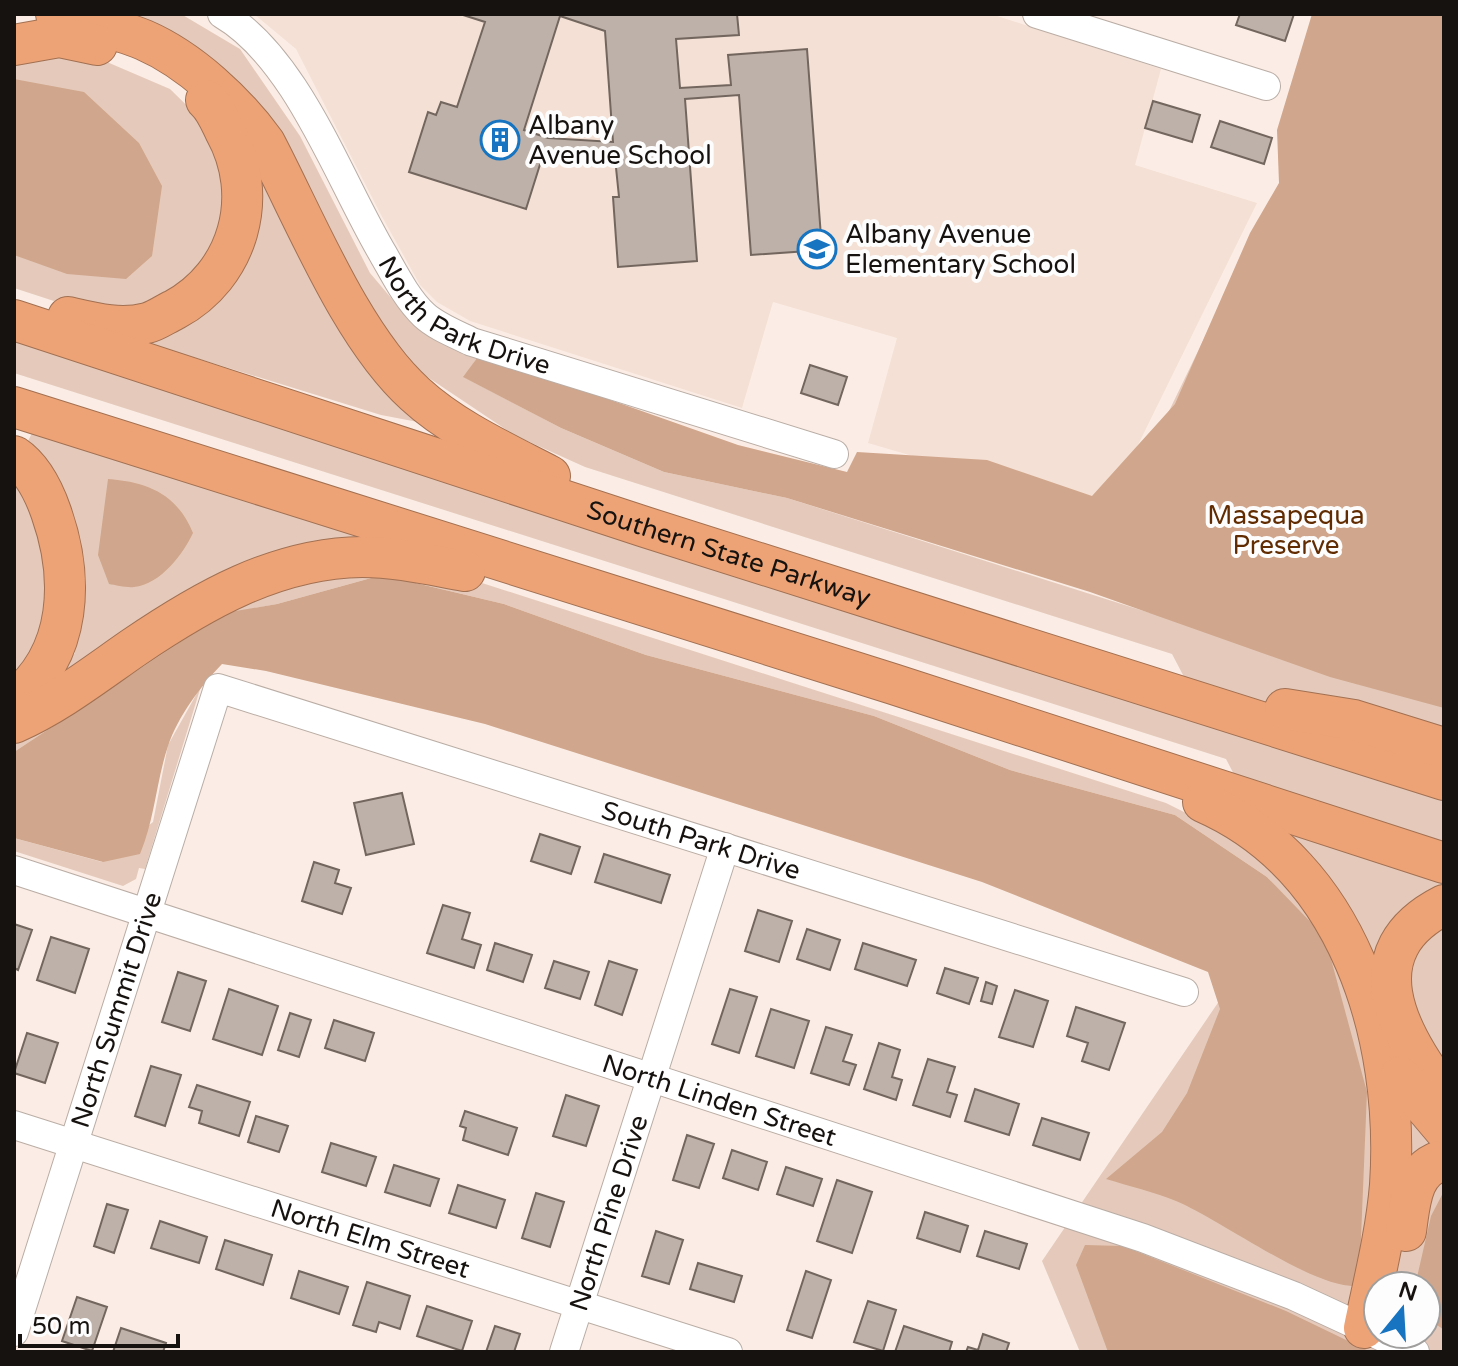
<svg xmlns="http://www.w3.org/2000/svg" width="1458" height="1366" font-family="'Varela Round',sans-serif">
<style>
.built{fill:#f4e0d4}
.green{fill:#e5cabb;fill-rule:evenodd}
.forest{fill:#d0a68c}
.building{fill:#beb1a9;stroke:#72665f;stroke-width:2;fill-rule:evenodd}
.lines{fill:none;stroke-linecap:round;stroke-linejoin:round}
.minor-casing{stroke:#baada5;stroke-width:30}
.highway-casing{stroke:#a27052;stroke-width:42}
.minor{stroke:#fff;stroke-width:28}
.highway{stroke:#eda376;stroke-width:40}
.labels{text-anchor:middle;dominant-baseline:central;stroke-width:8;stroke-linejoin:round;paint-order:stroke}
.poi-label{font-size:26px;fill:#16120f;stroke:#fdfdfd;text-anchor:start}
.street-label{font-size:26px;fill:#16120f;stroke:#fdfdfd}
.park-label{font-size:26px;fill:#622c02;stroke:#fdfdfd}
</style>
<rect width="100%" height="100%" fill="#fbede5"/>
<path class="built" d="M254,14H991L1161,69L1135,165L1257,203L1105,512L868,443L897,338L773,302L742,408L470,321L437,302L420,285L380,213L296,49Z"/>
<path class="green" d="M96,14H181L240,49L300,136L370,273L414,325L477,358L464,377L561,428L664,472L787,498L1150,613L1110,533L1289,163L1324,14H1444V1352H1080L1042,1261L1288,900L1267,877L1175,815L1010,770L874,716L646,655L504,604L382,575L277,604L224,614L14,752V737L196,617L278,579L371,564L451,573L1166,803L1222,831L1292,886L1226,759L14,373V337L1204,715L1172,654L585,467L514,435L423,374L365,304L282,146L227,76L156,33ZM1378,1286H1426V1334H1378Z
M14,56H93L170,89L222,140L238,200L218,258L173,300L120,311L57,302L14,288Z
M248,142L423,423L381,415L135,339L199,308Z
M32,433L362,537L69,680L57,672L75,653L67,644L26,445Z
M14,463L56,552L51,630L14,684Z
M201,686L145,869L139,868L136,879L123,886L14,851V838L102,862L153,822L168,745Z"/>
<path class="forest" d="M1312,14H1444V708L1330,677L1090,592L787,498L664,472L561,428L463,377L477,358L537,374L738,445L847,472L857,452L987,460L1092,496L1175,404L1250,233L1279,183L1277,130Z
M14,79L84,92L139,143L162,186L152,256L126,279L67,274L14,255Z
M108,479C148,482 177,494 193,533C183,554 161,584 134,587C127,588 116,585 109,584L98,555Z
M382,575L504,604L646,655L874,716L1010,770L1175,815L1267,877L1325,937L1367,1092L1359,1286C1314,1290 1222,1220 1176,1201C1154,1192 1129,1186 1106,1179L1162,1132L1187,1093L1220,1009L1208,972L982,882L485,724L266,671L222,664C201,686 178,716 168,746C156,782 155,818 140,854L103,862L14,838V752L224,613L277,604Z
M1444,1191V1330L1426,1317V1286H1415L1431,1216Z
M1085,1245L1123,1246L1286,1311L1371,1352H1108L1076,1265Z"/>
<path class="building" d="M460,14H737L739,35L676,39L680,88L731,85L728,55L807,49L822,250L751,255L739,95L685,99L697,261L618,267L613,197H619L615,158L543,155L526,209L409,172L428,112L436,115L441,102L457,107L485,22ZM560,16L605,31L613,142L548,138L524,130Z
M1240,14H1294L1285,41L1236,25Z
M1153,101L1200,115L1192,142L1145,128Z
M1220,121L1272,138L1264,164L1211,147Z
M810,365L847,377L838,405L801,393Z
M402,793L414,844L366,855L354,803Z
M540,834L580,847L571,874L531,861Z
M604,854L670,875L661,903L595,882Z
M314,862L339,870L335,883L351,888L342,914L302,901Z
M443,905L470,913L462,939L481,945L474,968L427,953Z
M758,910L792,921L779,962L745,951Z
M14,924L32,930L18,970L14,968Z
M807,929L840,940L830,970L797,959Z
M51,937L89,949L75,993L37,980Z
M495,943L532,955L523,982L487,970Z
M863,943L916,960L907,986L855,969Z
M554,961L589,972L580,999L545,988Z
M609,961L637,970L622,1015L595,1005Z
M945,968L978,978L969,1004L937,993Z
M178,972L206,981L190,1031L162,1022Z
M986,982L997,986L992,1004L981,1001Z
M229,989L278,1006L262,1055L213,1039Z
M730,989L757,997L739,1053L712,1044Z
M1015,990L1048,1001L1033,1047L999,1037Z
M1076,1007L1125,1023L1109,1070L1082,1061L1088,1043L1067,1036Z
M771,1009L809,1021L794,1068L756,1056Z
M290,1013L311,1020L299,1057L278,1050Z
M334,1020L374,1033L365,1061L325,1048Z
M826,1027L852,1035L843,1061L856,1065L849,1085L811,1073Z
M27,1033L58,1043L45,1083L14,1073Z
M879,1043L900,1050L892,1077L902,1080L896,1100L864,1089Z
M928,1059L955,1067L947,1092L957,1095L950,1117L913,1105Z
M151,1066L181,1075L165,1126L135,1116Z
M197,1085L250,1102L239,1136L199,1123L202,1111L189,1107Z
M975,1089L1019,1104L1009,1135L965,1121Z
M566,1095L599,1106L586,1146L553,1136Z
M465,1111L517,1128L508,1155L463,1140L466,1128L460,1126Z
M256,1116L288,1126L279,1152L248,1142Z
M1042,1118L1089,1133L1080,1160L1033,1145Z
M687,1135L714,1144L699,1188L673,1180Z
M331,1143L376,1157L366,1186L322,1172Z
M732,1150L767,1162L758,1190L723,1178Z
M394,1165L439,1179L430,1206L385,1192Z
M786,1167L822,1179L813,1206L777,1194Z
M837,1180L872,1192L852,1253L817,1241Z
M458,1185L505,1200L496,1228L449,1213Z
M536,1193L564,1202L550,1247L522,1238Z
M107,1204L128,1210L114,1253L94,1246Z
M925,1212L968,1226L960,1252L917,1238Z
M160,1221L207,1237L199,1263L151,1248Z
M656,1231L683,1240L669,1284L642,1276Z
M985,1231L1027,1244L1019,1269L977,1256Z
M225,1240L272,1255L263,1285L216,1269Z
M698,1263L742,1276L734,1302L690,1289Z
M299,1271L348,1287L339,1314L291,1298Z
M806,1271L831,1280L812,1338L787,1330Z
M367,1282L410,1296L400,1329L379,1322L376,1332L353,1325Z
M77,1297L107,1307L92,1351L62,1341Z
M868,1301L896,1310L883,1351L854,1342Z
M427,1306L472,1321L462,1351L417,1336Z
M495,1326L520,1334L514,1352H486Z
M904,1326L952,1342L949,1352H895Z
M121,1328L166,1343L163,1352H113Z
M983,1334L1009,1343L1006,1352H966L968,1347L978,1350Z"/>
<g class="lines">
<g class="minor-casing">
<g id="minor">
<path id="s1" d="M222,14C297,58 339,180 383,254C395,275 407,299 424,315C437,327 456,334 472,342L834,454"/>
<path d="M1037,14L1266,86"/>
<path id="s2" d="M14,870L1143,1238L1294,1296L1415,1352"/>
<path id="s3" d="M14,1125L728,1352"/>
<path id="s4" d="M14,1332L218,688L1184,992"/>
<path id="s5" d="M564,1352L725,847"/>
</g>
</g>
<g class="highway-casing">
<g id="highway">
<path d="M56,14C84,23 116,28 144,40C190,60 236,103 265,143C305,219 351,336 415,394C453,429 504,452 550,476"/>
<path d="M14,45L59,37L97,45"/>
<path d="M68,317C94,323 120,330 147,323C156,321 165,314 174,310C239,275 261,196 225,131C220,121 215,108 206,100"/>
<path id="s6" d="M14,320L645,527L1444,780"/>
<path d="M14,407L893,684L1444,863"/>
<path d="M14,456C32,468 44,492 51,512C74,577 73,654 14,700"/>
<path d="M1285,709L1354,720L1444,748"/>
<path d="M14,723C57,704 94,675 133,648C202,601 276,558 362,557C397,557 431,565 465,571"/>
<path d="M1203,802C1349,866 1400,1036 1390,1185C1386,1233 1374,1280 1364,1328"/>
<path d="M1444,905C1353,951 1397,1033 1444,1094"/>
<path d="M1400,1077L1444,1129"/>
<path d="M1406,1231C1410,1203 1411,1168 1444,1160"/>
</g>
</g>
<use href="#minor" class="minor"/>
<use href="#highway" class="highway"/>
</g>
<defs>
<g id="building-ring" transform="scale(2)"><circle r="9.5" fill="#fdfdfd" stroke="#1674c1" stroke-width="1.5"/><path d="M-4-6H4V6H1V3H-1V6H-4ZM-2.5-4.3h1.7v1.8h-1.7ZM.8-4.3h1.7v1.8H.8ZM-2.5-1h1.7V.8h-1.7ZM.8-1h1.7V.8H.8Z" fill="#1674c1"/></g>
<g id="school-ring" transform="scale(2)"><circle r="9.5" fill="#fdfdfd" stroke="#1674c1" stroke-width="1.5"/><path d="M0-5L7-2L0 1L-7-2ZM-4 1L0 2.5L4 1V4Q0 6-4 4Z" fill="#1674c1"/></g>
</defs>
<g fill-rule="evenodd">
<use href="#building-ring" x="500" y="140"/>
<use href="#school-ring" x="817" y="249"/>
</g>
<g class="labels">
<g class="poi-label">
<text x="528" y="125">Albany<tspan x="528" dy="30">Avenue School</tspan></text>
<text x="845" y="234">Albany Avenue<tspan x="845" dy="30">Elementary School</tspan></text>
</g>
<g class="street-label">
<text stroke="none"><textPath href="#s1" startOffset="400">North Park Drive</textPath></text>
<text stroke="none"><textPath href="#s6" startOffset="752">Southern State Parkway</textPath></text>
<text stroke="none"><textPath href="#s4" startOffset="1182">South Park Drive</textPath></text>
<text stroke="none"><textPath href="#s4" startOffset="338">North Summit Drive</textPath></text>
<text stroke="none"><textPath href="#s2" startOffset="742">North Linden Street</textPath></text>
<text stroke="none"><textPath href="#s5" startOffset="146">North Pine Drive</textPath></text>
<text stroke="none"><textPath href="#s3" startOffset="374">North Elm Street</textPath></text>
</g>
<g class="park-label">
<text x="1286" y="515">Massapequa<tspan x="1286" dy="30">Preserve</tspan></text>
</g>
</g>
<rect width="1458" height="1366" fill="none" stroke="#16120f" stroke-width="32"/>
<g transform="translate(1402 1310) rotate(18)"><circle r="38" fill="#fdfdfd" stroke="#a19f9e" stroke-width="2"/>
<path d="M0-6L14 30L0 20L-14 30Z" fill="#1674c1"/>
<text y="-12" font-size="22" font-weight="bold" text-anchor="middle" fill="#16120f">N</text>
</g>
<path d="M20 1334v12h158v-12" fill="none" stroke="#16120f" stroke-width="4"/>
<text x="32" y="1334" font-size="24" fill="#16120f" stroke="#fdfdfd" stroke-width="6" paint-order="stroke">50 m</text>
</svg>
